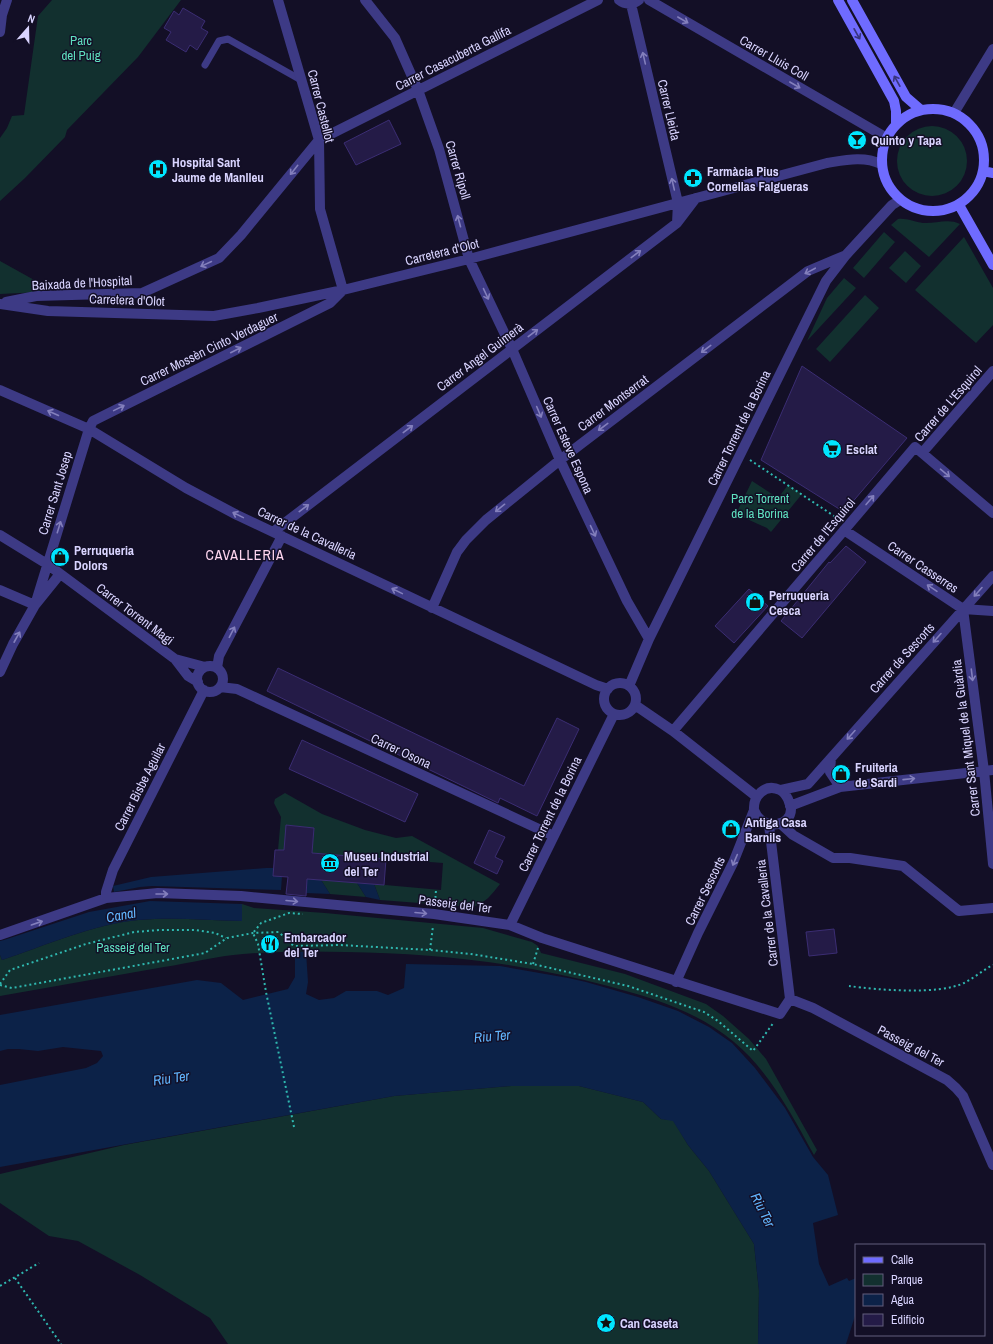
<svg xmlns="http://www.w3.org/2000/svg" width="993" height="1344" font-family="'Archivo Narrow',sans-serif">
<style>
.green{fill:#12302f}
.water{fill:#0c2248}
.building{fill:#241b47;stroke:#3b2d73}
.lines{fill:none;stroke-linecap:round;stroke-linejoin:round}
.path{stroke:#2fb8b0;stroke-width:2;stroke-dasharray:2 3;stroke-linecap:butt}
.lane{stroke:#3d3a85;stroke-width:7}
.street{stroke:#3d3a85;stroke-width:10}
.secondary{stroke:#6f6bff;stroke-width:10}
.oneway{stroke:#837fbc}
.oneway2{stroke:#38347d}
.labels{text-anchor:middle;dominant-baseline:central;stroke-width:3;stroke-linejoin:round;paint-order:stroke}
.park-label{font-size:13px;fill:#5fe0c0;stroke:#130f26}
.street-label{font-size:13px;fill:#d9d4ff;stroke:#130f26}
.poi-label{font-size:13px;font-weight:bold;fill:#d9d4ff;stroke:#130f26;text-anchor:start}
.neighbourhood-label{font-size:14px;letter-spacing:1px;fill:#ffd6f0;stroke:#130f26}
.water-label{font-size:14px;font-style:italic;fill:#62b6ff;stroke:#130f26}
</style>
<rect width="100%" height="100%" fill="#130f26"/>
<path class="green" d="M52,0H181L138,57L67,130L65,137L25,178L0,201V138L7,128L12,116L24,115L38,16Z
M897 161a35 35 0 1 1 70 0a35 35 0 1 1-70 0Z
M898,219C906,218 915,222 923,223C935,224 948,218 960,224L929,257L891,225Z
M884,232L895,242L864,278L853,268Z
M964,237L993,288V325L976,343L915,290Z
M905,251L921,266L906,283L889,268Z
M0,261L36,281L41,292L0,294Z
M844,278L856,288L807,341L827,298Z
M865,295L879,308L830,362L816,349Z
M752,481L778,498L788,485L802,494L771,532L767,528L736,514Z
M285,793L322,814L365,830L396,838L412,836L500,884C491,895 486,903 472,907L380,900L374,884L441,890L443,863L312,853L314,828L287,825L284,851L278,850L281,817L274,803L275,799Z
M321,880L357,883L366,897L330,894Z
M242,904L254,908L325,913L483,928L532,942L538,946L541,953L625,974L706,1004L723,1016L749,1039L766,1059L817,1150L814,1155C792,1115 769,1071 734,1042C697,1011 653,998 608,986C523,963 435,953 346,952C312,951 277,951 243,954C217,956 190,963 164,967C109,977 55,986 0,996V955L2,960C44,946 94,924 138,920C172,917 207,920 242,921Z
M511,1086H579L643,1102L661,1119L673,1120L688,1145L709,1171L754,1244L759,1291L758,1344H228L210,1318L140,1275L78,1241L49,1236L0,1203V1174L124,1145L394,1096Z"/>
<path class="water" d="M266,868H274L273,875L282,876L281,890L152,886L140,887L114,892L113,886L151,877Z
M307,879L321,880L330,894L306,893Z
M357,883L374,884L380,900L366,897Z
M150,901L242,904V921C207,920 172,917 138,920C94,924 44,946 2,960L0,955V941L4,940L89,912Z
M295,952H306L308,982L306,994L319,1000L334,998L346,991H377L388,995L404,988L406,964L500,966L568,978L586,982L638,997L678,1011L709,1027L732,1043L755,1068L785,1108L813,1157L828,1175L838,1215L813,1223L819,1264L829,1286L847,1278L849,1281L856,1278V1313L846,1344H758L759,1291L754,1244L709,1171L688,1145L673,1121L661,1119L643,1102L579,1086H511L394,1096L0,1167V1085L86,1068L97,1063L103,1056L101,1051L63,1047L38,1051L19,1049H8L0,1051V1015L197,980L221,983L243,1000L288,989L295,977Z"/>
<path class="building" d="M183,8L205,21L201,28L208,32L197,50L190,45L186,52L166,40L171,32L164,28L174,11L179,15Z
M389,120L401,144L356,165L344,143Z
M802,366L907,438L844,512L761,460Z
M846,546L866,562L802,638L781,621L829,562L830,563Z
M749,589L768,606L734,643L715,626Z
M278,668L524,786L557,718L579,729L537,816L500,798L498,803L267,691Z
M302,740L418,794L405,822L289,769Z
M286,825L314,828L312,853L386,859L384,885L307,879L306,896L286,894L288,877L273,876L275,850H284Z
M489,830L505,837L495,857L503,861L497,874L474,863Z
M834,929L837,953L809,956L806,932Z
M264,938H276V951H264Z"/>
<g class="lines">
<path class="path" d="M750,460L840,520
M435,903L436,890
M430,950L433,926
M533,964L538,948
M0,984L10,970L86,944L134,932L160,930H195L215,933L226,938
M0,985L12,988L205,953L227,938L253,933L279,932C285,938 288,943 295,946L340,945L430,950L471,954L533,964L628,986L704,1012L718,1021L753,1051L774,1022
M849,986C877,990 939,995 964,983C974,978 983,970 993,965
M294,1127L266,992L258,944L253,933L261,923L289,913L303,914
M15,1278L61,1344
M0,1286L39,1263"/>
<path class="lane" d="M205,65L219,41L228,39L301,80"/>
<path class="street" d="M365,0L395,38L418,90L439,149L469,259L512,349L560,460L627,601L649,639
M619,0C625,5 633,5 639,0
M649,0L887,138
M631,4L678,203L677,223
M0,32L2,15L7,0
M954,113L993,49
M6,302L36,296L142,293L219,258L241,235L319,140L598,0
M0,304L48,311L214,316L258,308L343,290L469,259L827,163C846,160 864,156 881,164
M0,390L89,429L186,488L237,515L596,685L608,689
M922,453L993,371
M844,530L963,609L993,611
M273,532L677,223L696,198
M0,535L47,564L175,659L188,676L198,682
M0,590L35,605L60,574
M432,608L457,552L466,540L486,520L560,460L808,271L846,255
M963,609L984,771L993,864
M175,659L205,667
M197 679a13 13 0 1 1 26 0a13 13 0 1 1-26 0Z
M217,668L219,656L282,536
M0,672L13,644L35,605L89,429L93,421L330,303L343,290L320,209L319,140L278,0
M604 699a16 16 0 1 1 32 0a16 16 0 1 1-32 0Z
M629,686L649,639L826,281L846,255L892,205L900,200
M220,687L237,689L554,836
M635,705L673,731L757,797
M673,731L915,447L993,513
M831,758L830,772L840,787
M781,790L808,784L993,576
M790,806L840,787L993,770
M780,823L793,835L833,858H850L903,866L959,911L993,908
M769,825L790,999
M106,898V892L113,870L204,690
M510,925L614,714
M0,935L106,898L158,893L241,896L434,914L510,925L542,938L780,1014L790,999L813,1008L947,1080L956,1088L963,1096L993,1165
M676,982L698,933L733,863L754,810C753,796 765,783 780,790C784,792 786,795 788,799C789,802 790,805 791,808C792,827 762,832 754,810"/>
<path class="secondary" d="M838,0L894,101L896,111V125
M852,0L906,97L921,110
M882 160a51 51 0 1 1 102 0a51 51 0 1 1-102 0Z
M983,171L993,173
M959,205L993,265"/>
</g>
<defs><path id="oneway-shaft" d="M-6 0H5M1.5-3L5.5 0L1.5 3" fill="none" stroke-width="1.6" stroke-linecap="round" stroke-linejoin="round"/></defs>
<g class="oneway">
<use href="#oneway-shaft" transform="translate(683 20) rotate(30)"/>
<use href="#oneway-shaft" transform="translate(644 58) rotate(-103)"/>
<use href="#oneway-shaft" transform="translate(795 85) rotate(30)"/>
<use href="#oneway-shaft" transform="translate(294 170) rotate(129)"/>
<use href="#oneway-shaft" transform="translate(673 184) rotate(-103)"/>
<use href="#oneway-shaft" transform="translate(459 221) rotate(-105)"/>
<use href="#oneway-shaft" transform="translate(636 254) rotate(-37)"/>
<use href="#oneway-shaft" transform="translate(206 264) rotate(155)"/>
<use href="#oneway-shaft" transform="translate(810 271) rotate(152)"/>
<use href="#oneway-shaft" transform="translate(486 294) rotate(65)"/>
<use href="#oneway-shaft" transform="translate(533 333) rotate(-37)"/>
<use href="#oneway-shaft" transform="translate(706 349) rotate(143)"/>
<use href="#oneway-shaft" transform="translate(236 350) rotate(-27)"/>
<use href="#oneway-shaft" transform="translate(119 408) rotate(-26)"/>
<use href="#oneway-shaft" transform="translate(539 412) rotate(67)"/>
<use href="#oneway-shaft" transform="translate(53 413) rotate(-156)"/>
<use href="#oneway-shaft" transform="translate(603 427) rotate(143)"/>
<use href="#oneway-shaft" transform="translate(408 429) rotate(-37)"/>
<use href="#oneway-shaft" transform="translate(945 473) rotate(40)"/>
<use href="#oneway-shaft" transform="translate(870 500) rotate(-49)"/>
<use href="#oneway-shaft" transform="translate(304 508) rotate(-37)"/>
<use href="#oneway-shaft" transform="translate(500 508) rotate(141)"/>
<use href="#oneway-shaft" transform="translate(238 515) rotate(-154)"/>
<use href="#oneway-shaft" transform="translate(59 527) rotate(-73)"/>
<use href="#oneway-shaft" transform="translate(593 531) rotate(65)"/>
<use href="#oneway-shaft" transform="translate(932 588) rotate(-146)"/>
<use href="#oneway-shaft" transform="translate(397 591) rotate(-154)"/>
<use href="#oneway-shaft" transform="translate(978 592) rotate(132)"/>
<use href="#oneway-shaft" transform="translate(232 632) rotate(-63)"/>
<use href="#oneway-shaft" transform="translate(17 637) rotate(-61)"/>
<use href="#oneway-shaft" transform="translate(937 638) rotate(132)"/>
<use href="#oneway-shaft" transform="translate(972 675) rotate(83)"/>
<use href="#oneway-shaft" transform="translate(851 735) rotate(132)"/>
<use href="#oneway-shaft" transform="translate(909 779) rotate(-6)"/>
<use href="#oneway-shaft" transform="translate(735 860) rotate(113)"/>
<use href="#oneway-shaft" transform="translate(162 894)"/>
<use href="#oneway-shaft" transform="translate(292 901) rotate(5)"/>
<use href="#oneway-shaft" transform="translate(421 913) rotate(5)"/>
<use href="#oneway-shaft" transform="translate(37 923) rotate(-19)"/>
</g>
<g class="oneway2">
<use href="#oneway-shaft" transform="translate(857 34) rotate(61)"/>
<use href="#oneway-shaft" transform="translate(897 81) rotate(-119)"/>
</g>
<defs>
<g id="bar-disc" transform="scale(1)"><circle r="9.5" fill="#00e5ff" stroke="#130f26"/><path d="M-6-5H6L.8 .8V4.5H3.5V6h-7V4.5H-.8V.8Z" fill="#111"/></g>
<g id="hospital-disc" transform="scale(1)"><circle r="9.5" fill="#00e5ff" stroke="#130f26"/><path d="M-5-5h3v3.5h4V-5h3V5h-3V1.5h-4V5h-3Z" fill="#111"/></g>
<g id="pharmacy-disc" transform="scale(1)"><circle r="9.5" fill="#00e5ff" stroke="#130f26"/><path d="M-2-6h4v4h4v4h-4v4h-4v-4h-4v-4h4Z" fill="#111"/></g>
<g id="supermarket-disc" transform="scale(1)"><circle r="9.5" fill="#00e5ff" stroke="#130f26"/><path d="M-6-5.5h2.5l.6 2H6L4.5 2H-2.5L-4.4-4H-6ZM-1.5 3.2a1.3 1.3 0 1 0 .1 0ZM3 3.2a1.3 1.3 0 1 0 .1 0Z" fill="#111"/></g>
<g id="shop-disc" transform="scale(1)"><circle r="9.5" fill="#00e5ff" stroke="#130f26"/><path d="M-5-2.5h2.3a2.7 3.5 0 0 1 5.4 0H5L5.5 6h-11ZM-1.5-2.5h3a1.5 2.3 0 0 0-3 0Z" fill="#111"/></g>
<g id="museum-disc" transform="scale(1)"><circle r="9.5" fill="#00e5ff" stroke="#130f26"/><path d="M0-6L6-3V-2H-6V-3ZM-5-1h2V3h-2ZM-1-1h2V3h-2ZM3-1h2V3H3ZM-6 4H6V6H-6Z" fill="#111"/></g>
<g id="restaurant-disc" transform="scale(1)"><circle r="9.5" fill="#00e5ff" stroke="#130f26"/><path d="M-5-6h1v4h1v-4h1v4h1v-4h1v5L-1.5 .5V6h-2V.5L-5-1ZM5-6V6H3V1.5H1.5Q1.5-4 5-6Z" fill="#111"/></g>
<g id="sight-disc" transform="scale(1)"><circle r="9.5" fill="#00e5ff" stroke="#130f26"/><path d="M0-6L1.8-2.2L6-1.7L2.9 1.2L3.7 5.4L0 3.3L-3.7 5.4L-2.9 1.2L-6-1.7L-1.8-2.2Z" fill="#111"/></g>
</defs>
<g fill-rule="evenodd">
<use href="#bar-disc" x="857" y="140"/>
<use href="#hospital-disc" x="158" y="169"/>
<use href="#pharmacy-disc" x="693" y="178"/>
<use href="#supermarket-disc" x="832" y="449"/>
<use href="#shop-disc" x="60" y="557"/>
<use href="#shop-disc" x="755" y="602"/>
<use href="#shop-disc" x="841" y="774"/>
<use href="#shop-disc" x="731" y="829"/>
<use href="#museum-disc" x="330" y="863"/>
<use href="#restaurant-disc" x="270" y="944"/>
<use href="#sight-disc" x="606" y="1323"/>
</g>
<g class="labels">
<g class="park-label">
<text x="81" y="40">Parc<tspan x="81" dy="15">del Puig</tspan></text>
<text x="760" y="498">Parc Torrent<tspan x="760" dy="15">de la Borina</tspan></text>
<text x="133" y="947">Passeig del Ter</text>
</g>
<g class="street-label">
<text transform="translate(453 58) rotate(-27)">Carrer Casacuberta Gallifa</text>
<text transform="translate(774 58) rotate(30)">Carrer Lluis Coll</text>
<text transform="translate(321 106) rotate(76)">Carrer Castellot</text>
<text transform="translate(669 110) rotate(77)">Carrer Lleida</text>
<text transform="translate(458 170) rotate(74)">Carrer Ripoll</text>
<text transform="translate(442 252) rotate(-14)">Carretera d'Olot</text>
<text transform="translate(82 283) rotate(-3)">Baixada de l'Hospital</text>
<text transform="translate(127 300) rotate(2)">Carretera d'Olot</text>
<text transform="translate(209 349) rotate(-26)">Carrer Mossèn Cinto Verdaguer</text>
<text transform="translate(480 357) rotate(-37)">Carrer Angel Guimerà</text>
<text transform="translate(613 403) rotate(-37)">Carrer Montserrat</text>
<text transform="translate(948 404) rotate(-49)">Carrer de L'Esquirol</text>
<text transform="translate(739 428) rotate(-64)">Carrer Torrent de la Borina</text>
<text transform="translate(568 445) rotate(66)">Carrer Esteve Espona</text>
<text transform="translate(55 493) rotate(-73)">Carrer Sant Josep</text>
<text transform="translate(307 533) rotate(25)">Carrer de la Cavalleria</text>
<text transform="translate(823 535) rotate(-50)">Carrer de l'Esquirol</text>
<text transform="translate(923 567) rotate(34)">Carrer Casserres</text>
<text transform="translate(135 614) rotate(37)">Carrer Torrent Magi</text>
<text transform="translate(902 658) rotate(-48)">Carrer de Sescorts</text>
<text transform="translate(966 738) rotate(-97)">Carrer Sant Miquel de la Guàrdia</text>
<text transform="translate(401 751) rotate(25)">Carrer Osona</text>
<text transform="translate(140 787) rotate(-63)">Carrer Bisbe Aguilar</text>
<text transform="translate(550 814) rotate(-64)">Carrer Torrent de la Borina</text>
<text transform="translate(705 891) rotate(-64)">Carrer Sescorts</text>
<text transform="translate(455 904) rotate(7)">Passeig del Ter</text>
<text transform="translate(767 913) rotate(-97)">Carrer de la Cavalleria</text>
<text transform="translate(911 1046) rotate(28)">Passeig del Ter</text>
</g>
<g class="poi-label">
<text x="871" y="140">Quinto y Tapa</text>
<text x="172" y="162">Hospital Sant<tspan x="172" dy="15">Jaume de Manlleu</tspan></text>
<text x="707" y="171">Farmàcia Pius<tspan x="707" dy="15">Cornellas Falgueras</tspan></text>
<text x="846" y="449">Esclat</text>
<text x="74" y="550">Perruqueria<tspan x="74" dy="15">Dolors</tspan></text>
<text x="769" y="595">Perruqueria<tspan x="769" dy="15">Cesca</tspan></text>
<text x="855" y="767">Fruiteria<tspan x="855" dy="15">de Sardi</tspan></text>
<text x="745" y="822">Antiga Casa<tspan x="745" dy="15">Barnils</tspan></text>
<text x="344" y="856">Museu Industrial<tspan x="344" dy="15">del Ter</tspan></text>
<text x="284" y="937">Embarcador<tspan x="284" dy="15">del Ter</tspan></text>
<text x="620" y="1323">Can Caseta</text>
</g>
<g class="neighbourhood-label">
<text x="245" y="555">CAVALLERIA</text>
</g>
<g class="water-label">
<text transform="translate(121 915) rotate(-10)">Canal</text>
<text transform="translate(492 1036) rotate(-5)">Riu Ter</text>
<text transform="translate(171 1078) rotate(-8)">Riu Ter</text>
<text transform="translate(763 1210) rotate(63)">Riu Ter</text>
</g>
</g>
<rect x="855" y="1244" width="130" height="92" fill="#130f26" stroke="#625e7d"/>
<rect x="863" y="1257" width="20" height="6" fill="#6f6bff" stroke="#625e7d"/>
<text x="891" y="1264" font-size="12" fill="#d9d4ff">Calle</text>
<rect x="863" y="1274" width="20" height="12" fill="#12302f" stroke="#625e7d"/>
<text x="891" y="1284" font-size="12" fill="#d9d4ff">Parque</text>
<rect x="863" y="1294" width="20" height="12" fill="#0c2248" stroke="#625e7d"/>
<text x="891" y="1304" font-size="12" fill="#d9d4ff">Agua</text>
<rect x="863" y="1314" width="20" height="12" fill="#241b47" stroke="#625e7d"/>
<text x="891" y="1324" font-size="12" fill="#d9d4ff">Edificio</text>
<g transform="translate(28 28) rotate(20)" stroke="#130f26" stroke-width="3" paint-order="stroke">
<path d="M0-3L7 15L0 10L-7 15Z" fill="#d9d4ff"/>
<text y="-6" font-size="11" font-weight="bold" text-anchor="middle" fill="#d9d4ff">N</text>
</g>
</svg>
